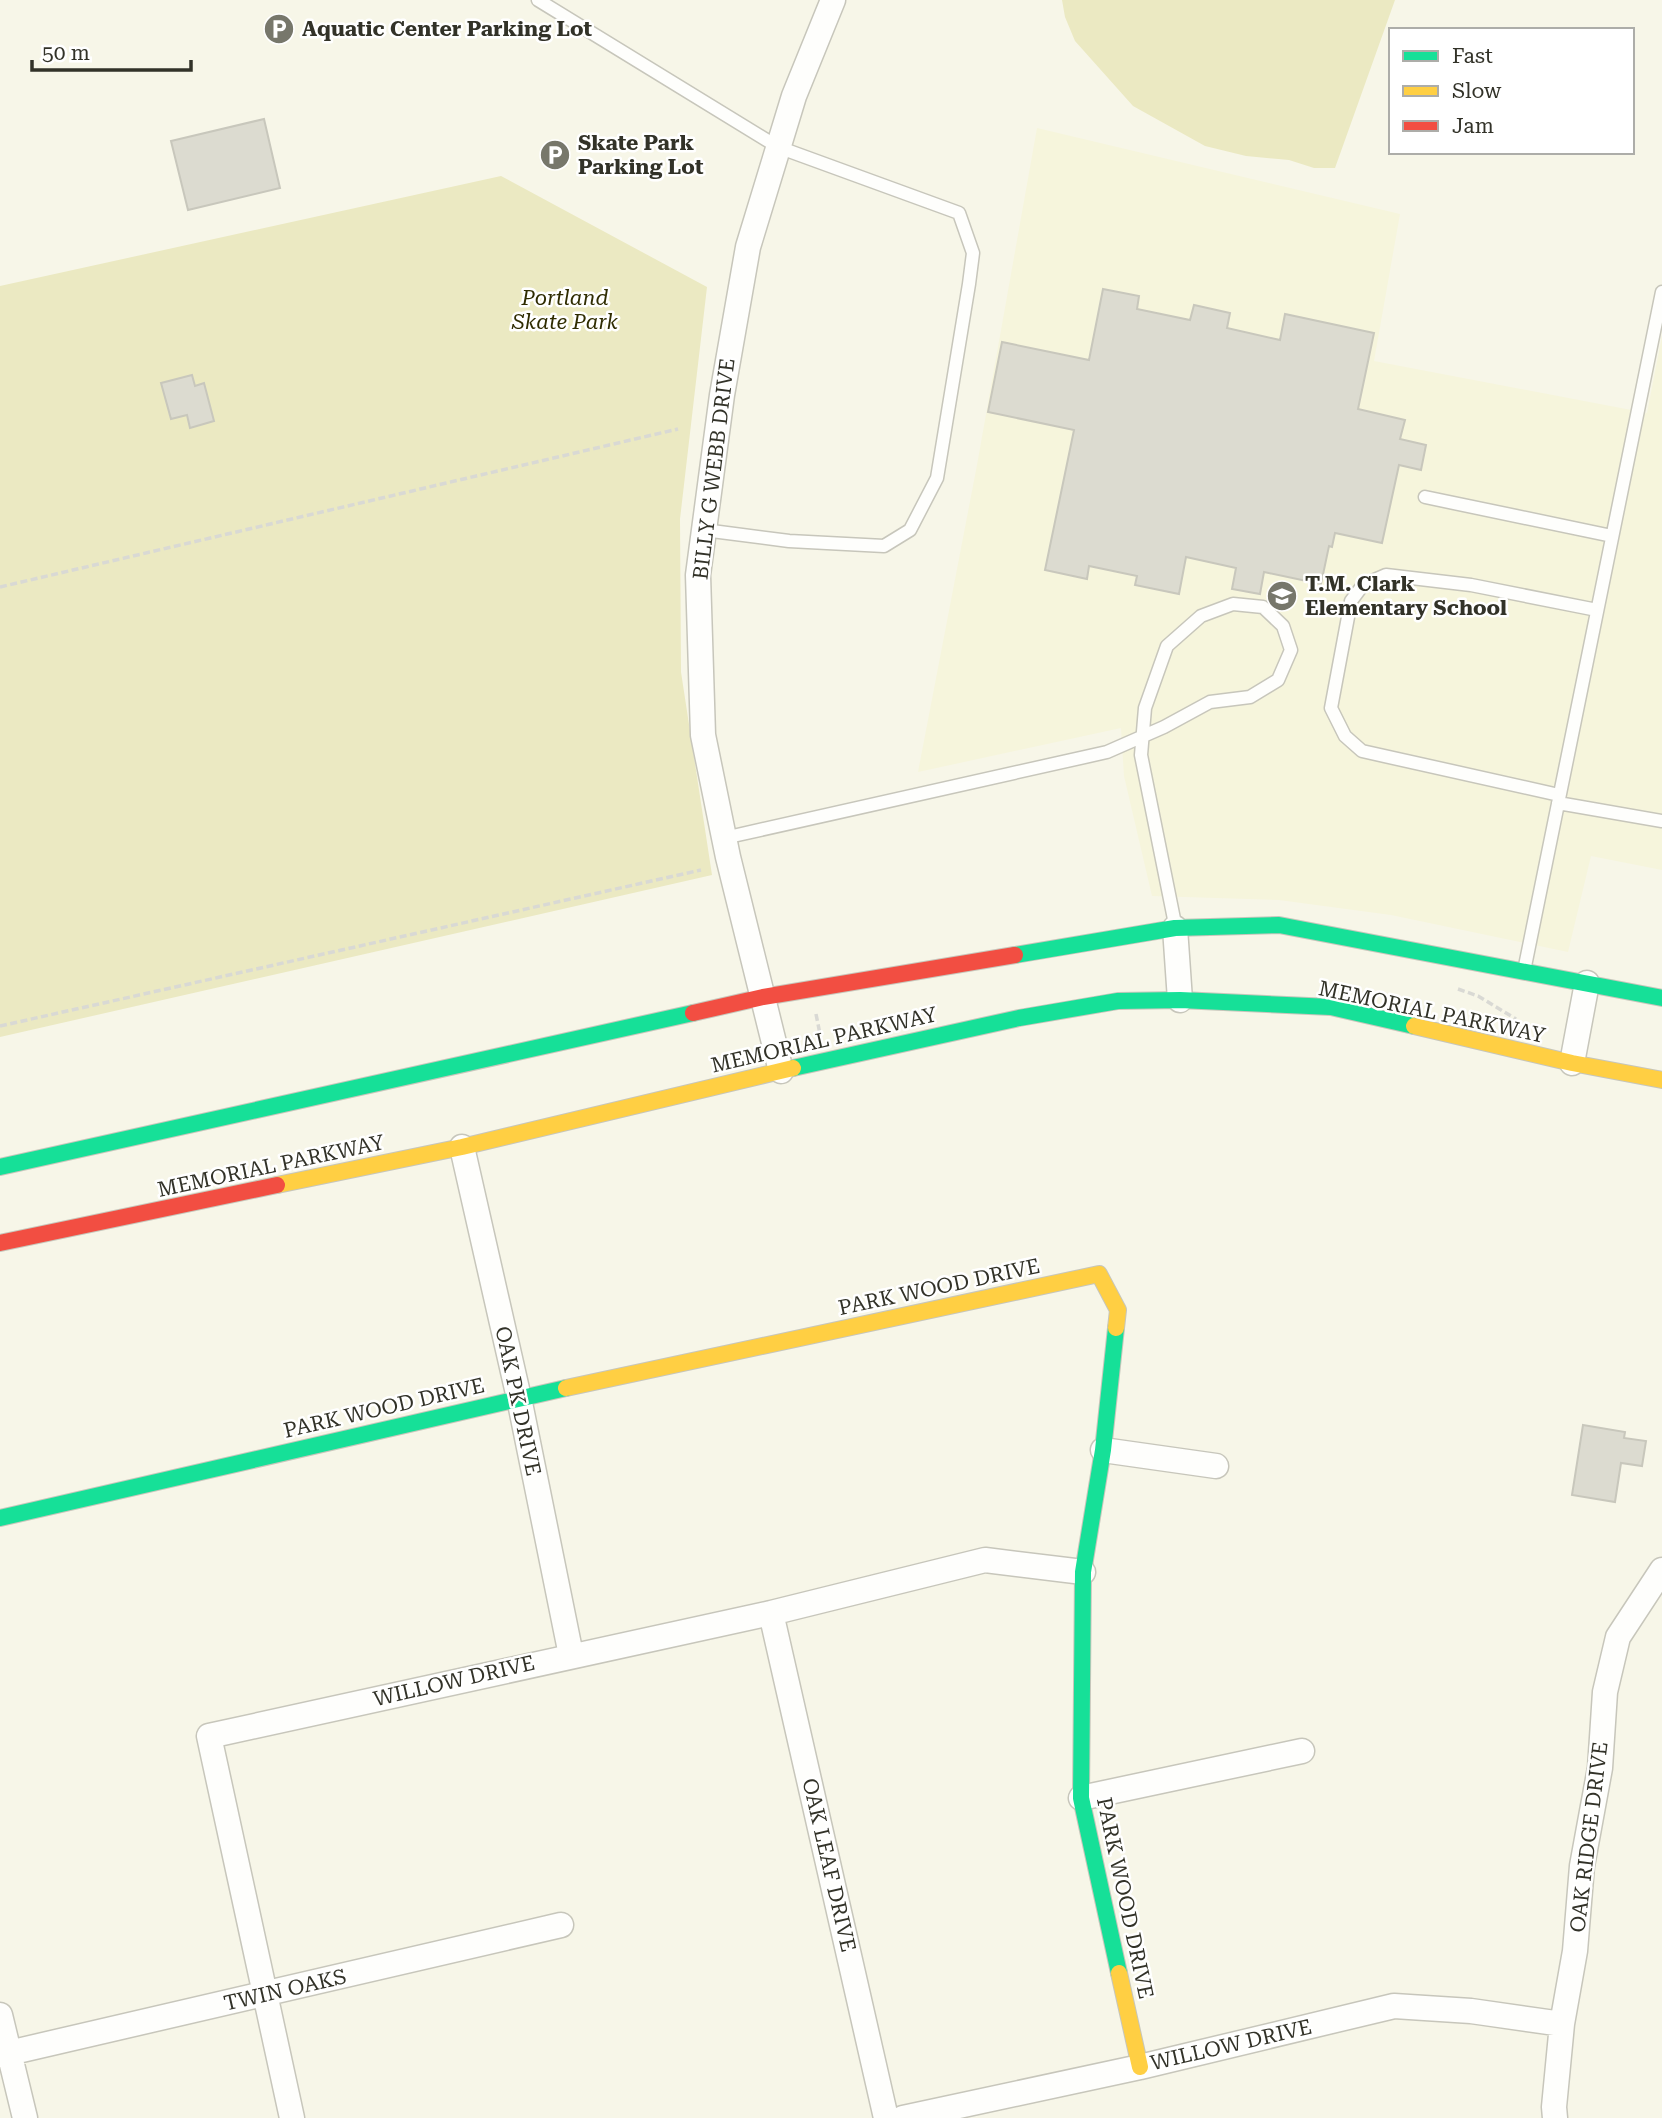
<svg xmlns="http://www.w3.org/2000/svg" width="1662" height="2118" font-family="'Roboto Serif',serif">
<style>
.built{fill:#f6f5dc}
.green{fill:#ebe9c2}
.building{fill:#dcdbd0;stroke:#c8c7bc;stroke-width:2}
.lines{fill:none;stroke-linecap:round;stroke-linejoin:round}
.lane-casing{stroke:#c7c6bb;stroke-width:15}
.street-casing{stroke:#c7c6bb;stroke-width:27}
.fast-casing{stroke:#c7c6bb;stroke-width:18}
.slow-casing{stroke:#c7c6bb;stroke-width:18}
.jam-casing{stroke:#c7c6bb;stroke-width:18}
.path{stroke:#d9d9d4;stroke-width:3.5;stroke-dasharray:7 3.5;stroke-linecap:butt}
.lane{stroke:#fefefc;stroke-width:12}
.street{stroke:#fefefc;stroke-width:24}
.fast{stroke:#16e098;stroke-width:16}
.slow{stroke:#ffcf43;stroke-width:16}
.jam{stroke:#f24e42;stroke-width:16}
.labels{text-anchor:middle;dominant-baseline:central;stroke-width:5;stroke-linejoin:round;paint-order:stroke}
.poi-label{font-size:21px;font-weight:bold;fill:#323228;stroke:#fff;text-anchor:start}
.park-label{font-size:21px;font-style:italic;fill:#2f2c01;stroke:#fff}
.street-label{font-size:21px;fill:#323228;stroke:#fff}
</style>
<rect width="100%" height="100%" fill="#f7f6e8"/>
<path class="built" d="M1037,128L1400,214L1374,361L1647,413L1662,336V870L1591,856L1568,952L1391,915L1279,900L1152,896L1124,776L1121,728L918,772L977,465Z"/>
<path class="green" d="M1062,0H1395L1335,168H1314L1289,160L1246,156L1205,146L1133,106L1075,41L1065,17Z
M501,176L707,287L680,519L681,672L712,875L0,1037V286Z"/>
<path class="building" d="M264,119L280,188L188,210L171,141Z
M1103,289L1139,296L1137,309L1190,320L1194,305L1230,313L1227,328L1280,340L1285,314L1374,333L1358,409L1405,420L1400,439L1426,445L1421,470L1399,465L1382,543L1335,533L1332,547L1329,546L1321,584L1264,572L1260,594L1232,589L1236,568L1186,557L1179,594L1135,585L1137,576L1089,566L1087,579L1045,570L1074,430L988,412L1002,342L1089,360Z
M192,375L195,386L204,383L214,421L190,428L187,415L171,419L161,383Z
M1583,1425L1625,1432L1624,1438L1646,1441L1642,1466L1621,1463L1615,1502L1572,1495Z"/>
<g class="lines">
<g class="lane-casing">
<path id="lane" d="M538,0L778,147L959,213L973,253L969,284L937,478L910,530L884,546L789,541L704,530
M1425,497L1612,536
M1559,795L1362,751L1345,736L1331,708L1351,601L1363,585L1386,575L1471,585L1597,610
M1558,803L1662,821
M724,838L1107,752L1164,727L1210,702L1250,697L1278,680L1291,650L1283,626L1263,607L1233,604L1201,616L1167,646L1145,708L1141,755L1175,924
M1524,971L1662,292"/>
</g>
<g class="street-casing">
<path id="street" d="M1175,928L1180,1000
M1572,1063L1587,983
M781,1071L728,857L703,735L698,575L722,395L748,247L794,96L833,0
M462,1147L519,1398L571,1655
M1103,1450L1216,1466
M771,1613L886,2118
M1081,1798L1302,1751
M0,2015L25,2118
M0,2055L561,1925
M292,2118L209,1736L771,1613L985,1560L1083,1572
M903,2118L1140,2067L1394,2006L1471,2011L1562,2024
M1555,2118L1554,2107L1562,2024L1575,1951L1582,1866L1600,1768L1605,1692L1618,1637L1662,1570"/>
</g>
<g class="fast-casing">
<path id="fast" d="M1015,955L1175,928L1279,925L1662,998
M793,1068L1019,1018L1118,1001L1180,1000L1331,1007L1414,1026
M0,1167L693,1013
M1116,1328L1103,1450L1083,1572L1081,1798L1119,1973
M0,1518L566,1388"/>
</g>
<g class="slow-casing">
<path id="slow" d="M1414,1026L1572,1063L1662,1080
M277,1185L462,1147L793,1068
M566,1388L1099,1274L1118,1310L1116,1328
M1119,1973L1140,2067"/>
</g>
<g class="jam-casing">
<path id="jam" d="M693,1013L763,997L1015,955
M0,1243L277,1185"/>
</g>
<path class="path" d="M0,587L678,429
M1458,989L1478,996L1516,1019
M816,1014L820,1034
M0,1026L701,870"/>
<use href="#lane" class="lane"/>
<use href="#street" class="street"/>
<use href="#fast" class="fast"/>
<use href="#slow" class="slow"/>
<use href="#jam" class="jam"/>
</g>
<defs>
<g id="parking-disc" transform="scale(1.575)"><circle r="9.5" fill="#77776b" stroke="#fff"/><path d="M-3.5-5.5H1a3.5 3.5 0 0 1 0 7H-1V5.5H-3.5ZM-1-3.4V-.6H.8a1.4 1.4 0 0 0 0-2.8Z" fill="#fff"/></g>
<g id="school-disc" transform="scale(1.575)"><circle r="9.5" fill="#77776b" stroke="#fff"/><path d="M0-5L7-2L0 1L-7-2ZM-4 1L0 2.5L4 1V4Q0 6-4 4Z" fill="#fff"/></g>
</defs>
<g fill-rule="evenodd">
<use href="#parking-disc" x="279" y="29"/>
<use href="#parking-disc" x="555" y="155"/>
<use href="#school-disc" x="1282" y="596"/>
</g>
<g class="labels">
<g class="poi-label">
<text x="302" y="29">Aquatic Center Parking Lot</text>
<text x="578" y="143">Skate Park<tspan x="578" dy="24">Parking Lot</tspan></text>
<text x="1305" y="584">T.M. Clark<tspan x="1305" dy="24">Elementary School</tspan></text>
</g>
<g class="park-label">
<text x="565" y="298">Portland<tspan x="565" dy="24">Skate Park</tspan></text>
</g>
<g class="street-label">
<text transform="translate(714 469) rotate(-83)">BILLY G WEBB DRIVE</text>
<text transform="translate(1432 1012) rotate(12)">MEMORIAL PARKWAY</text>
<text transform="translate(824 1040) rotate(-13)">MEMORIAL PARKWAY</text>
<text transform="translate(271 1166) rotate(-12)">MEMORIAL PARKWAY</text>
<text transform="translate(939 1287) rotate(-12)">PARK WOOD DRIVE</text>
<text transform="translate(518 1401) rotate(78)">OAK PK DRIVE</text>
<text transform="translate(384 1408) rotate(-13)">PARK WOOD DRIVE</text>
<text transform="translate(454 1681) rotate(-13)">WILLOW DRIVE</text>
<text transform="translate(1589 1837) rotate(-83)">OAK RIDGE DRIVE</text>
<text transform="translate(829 1865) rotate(77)">OAK LEAF DRIVE</text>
<text transform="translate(1125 1898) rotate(78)">PARK WOOD DRIVE</text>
<text transform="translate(285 1990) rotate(-13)">TWIN OAKS</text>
<text transform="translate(1231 2045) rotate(-13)">WILLOW DRIVE</text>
</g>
</g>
<rect x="1389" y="28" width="245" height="126" fill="#ffffff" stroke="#adada9" stroke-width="2"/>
<rect x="1403" y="51" width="35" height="10" fill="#16e098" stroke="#adada9" stroke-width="2"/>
<text x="1452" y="63" font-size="21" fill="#323228">Fast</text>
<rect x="1403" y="86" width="35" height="10" fill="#ffcf43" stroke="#adada9" stroke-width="2"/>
<text x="1452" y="98" font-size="21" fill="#323228">Slow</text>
<rect x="1403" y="121" width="35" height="10" fill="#f24e42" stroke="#adada9" stroke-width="2"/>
<text x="1452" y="133" font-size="21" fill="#323228">Jam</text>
<path d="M32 60v10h159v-10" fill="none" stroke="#323228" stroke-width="3.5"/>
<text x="42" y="60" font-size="21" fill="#323228" stroke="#ffffff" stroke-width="5" paint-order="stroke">50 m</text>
</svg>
